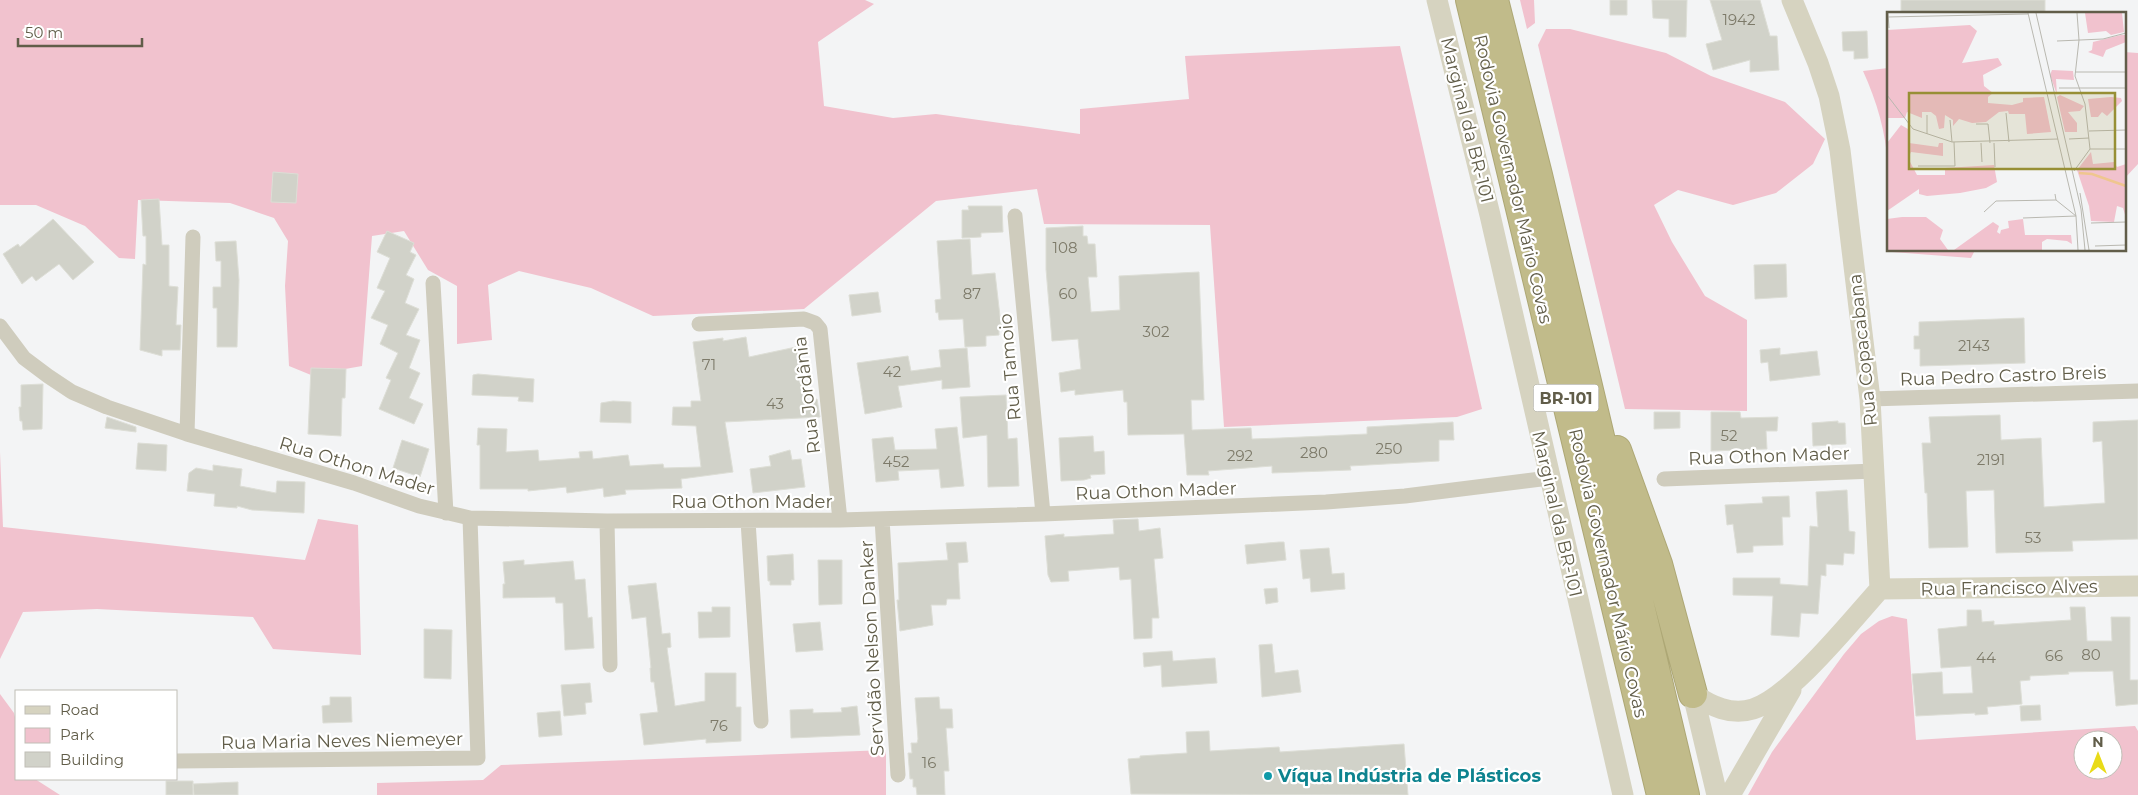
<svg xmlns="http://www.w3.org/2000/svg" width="2138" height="795" font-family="Montserrat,sans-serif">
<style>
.green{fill:#f1c2ce;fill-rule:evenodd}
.building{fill:#d1d2c9;stroke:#ddded6}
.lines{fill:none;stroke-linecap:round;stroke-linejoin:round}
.motorway-casing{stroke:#ada775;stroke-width:30}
.minor{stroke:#cfccbd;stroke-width:15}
.secondary{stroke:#d6d3c0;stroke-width:21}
.motorway{stroke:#c1bb8a;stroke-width:28}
.culture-dot{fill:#0f9aa8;stroke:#fff;stroke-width:2}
.labels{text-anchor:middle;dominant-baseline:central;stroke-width:4.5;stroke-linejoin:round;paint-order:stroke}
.number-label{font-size:15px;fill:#7d7a69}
.shield{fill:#fff;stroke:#908e80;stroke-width:1}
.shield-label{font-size:16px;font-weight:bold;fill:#615d49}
.street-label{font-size:18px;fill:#615d49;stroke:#fff}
.culture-label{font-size:18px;font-weight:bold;fill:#0d838f;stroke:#fff;text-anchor:start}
.inset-river{fill:none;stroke:#efc68f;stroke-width:2.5}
.inset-road{fill:none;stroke:#b9b8b0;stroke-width:1}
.view{fill:#978f35;fill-opacity:0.15;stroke:#978f35;stroke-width:2.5}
.inset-edge{fill:none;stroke:#615d49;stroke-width:2.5}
</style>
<rect width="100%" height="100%" fill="#f3f4f5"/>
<path class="green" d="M0,0H865L874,4L818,42L824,106L893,118L936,114L1080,134V109L1189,99L1185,56L1400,46L1482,409L1457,417L1224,427L1210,225L1044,224L1037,189L936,201L804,309L653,316L591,288L519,271L488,285L492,340L457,344V286L428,270L404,231L372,236L362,366L311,375L289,366L285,286L288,241L274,218L230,203L138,200L135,259L119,258L85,226L36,205H0Z
M1520,0H1534L1535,23L1527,29Z
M1546,29H1570L1666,53L1711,76L1785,102L1825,139L1813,164L1776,193L1733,205L1678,190L1654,205L1672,242L1705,296L1747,320V411L1625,409L1538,45Z
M2124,52L2138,53V164L2124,179Z
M1888,68V167C1886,132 1877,102 1863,71Z
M1892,250H1975L1971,258L1892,252Z
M0,452L3,527L305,560L318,519L358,525L361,655L273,649L253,617L97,609L23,612L0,659Z
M1892,616L1907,619L1916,740L2135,726L2138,731V795H1748L1772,752L1844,654L1861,634L1879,621ZM2083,740H2113V770H2083Z
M0,694L14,713L16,721V779H35L60,795H0Z
M886,750V795H377V783L483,780L501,765Z"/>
<path class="building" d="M1610,0H1627V15H1610Z
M1652,0H1687L1686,37H1669V19L1653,18Z
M1710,0H1760L1770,36H1777L1779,70L1750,72V60L1713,70L1706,44L1722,40Z
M1901,0H2045V13L1901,14Z
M1867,31L1868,58L1854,59V51H1843L1842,32Z
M273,172L298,174L296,203L271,202Z
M159,199L162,245H169V286L178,287L176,325H181L180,350H162V356L140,350L143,264L146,265V236H143L141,200Z
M968,206H1002L1003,232L981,233V237L962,238V210H969Z
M53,219L94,262L73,280L59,264L36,281L32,276L22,284L3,254L18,244L20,247Z
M1083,226V236H1087L1088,244H1095L1097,277H1088L1091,312L1120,310L1119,276L1199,272L1204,400H1191L1192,430L1251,428L1252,439L1280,438L1367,434V427L1453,422L1454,440H1439V461L1350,466L1351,470L1272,473V466L1208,471L1209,475H1187L1184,434L1128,435L1127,402H1124L1123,390L1075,395V390L1061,392L1059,373L1081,369L1078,339L1052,341L1046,269V228Z
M387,231L414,243L410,252L416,255L406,275L414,279L405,303L419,309L406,335L420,340L409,368L420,373L409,398L423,404L414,424L379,409L391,380L386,378L398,353L380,344L388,325L371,318L385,291L377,288L390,258L377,252Z
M970,239L972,275L995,273L1001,325H999V335L986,336V346L965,347L963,319L939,320L938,312L936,313L935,300L941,299L937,241Z
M236,241L239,280L237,347H217V308H213V287H221V261H216L215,242Z
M1786,264L1787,297L1755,299L1754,265Z
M878,292L881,312L852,316L849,295Z
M2024,318L2025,363L1920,366V349H1914V336H1919V322Z
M746,337L749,357L796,347L808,401L817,399L820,417L725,422L733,472L681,479L682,488L625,490L626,494L604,497L603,488L567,493L566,487L528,491V489H480V445H477L478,428L507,429L506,452L538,450L539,461L580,458L579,452L592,451L593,459L628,455L630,466L663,464L664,468L701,467L696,426L672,425L673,407H691V401H701L693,342L723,338V341Z
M967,348L970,387L942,389V380L898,386L902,407L865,414L857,363L908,356L911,371L941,367L939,350Z
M1780,348V355L1817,351L1820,375L1770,381L1768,362L1761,363L1760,350Z
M311,368L346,369L345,398H342L341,436L308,434Z
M478,374L534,379L533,402L518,401L519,397L472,395L473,375Z
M43,384L42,429L23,430L22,421H20L19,407H21V385Z
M1006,395L1008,439L1017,438L1019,486L988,487L987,435L963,438L960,397Z
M613,401L631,402V423L600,422L601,403Z
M1654,412H1680V428L1654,429Z
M1711,412H1740L1741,418L1778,417L1777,431H1766L1767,449L1711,451Z
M2000,415L2001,440L2041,438L2044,507L2105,503L2102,441L2093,442V422L2138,420V539L2072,541L2073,551L1996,553L1994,490L1966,491L1968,547L1929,548L1927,493H1925L1922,443H1931L1929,417Z
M107,417L136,427V432L105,428Z
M1838,421V423H1845L1846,444L1813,446L1812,423Z
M957,427L964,486L941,488L939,469L898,471L899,480L876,482L872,439L893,437L895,450L937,449L935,429Z
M1093,436L1094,452L1104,451L1105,474L1090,475L1091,478L1084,480L1061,481L1059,438Z
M402,440L429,449L420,477L393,468Z
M138,443L167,445L166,471L136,469Z
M790,450L792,460L801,459L805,487L753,493L750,469L771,466L769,456Z
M213,465L242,469L240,486L276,493L277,481L305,482L304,513L252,510L237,506V508L214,506L215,494L187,491L189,473L196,468L213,471Z
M1847,490L1849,531L1855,532L1854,554L1844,553L1843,565L1826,564V576L1821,575L1818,614L1801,613L1799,637L1771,635L1773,596L1733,595V578H1780V584L1808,586L1810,526L1818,527L1816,492Z
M1789,496L1790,517H1782L1783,545L1753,546V552L1737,553L1733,524L1727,525L1725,505L1763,503L1762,497Z
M1138,519L1139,531L1160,528L1163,558L1154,559L1159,618H1152V638L1134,639L1131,579L1120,580L1119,567L1068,571L1069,581L1051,582L1048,575L1045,536L1064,534V537L1114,534L1113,520Z
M966,542L968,562L958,563L960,599H947L946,605H931L933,625L900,631L897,600H899L898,563L948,560L946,543Z
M1279,542H1284L1286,560L1247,564L1245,545Z
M1329,548L1332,574L1344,573L1345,589L1311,592L1310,578L1303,579L1300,550Z
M793,554L794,580H791V585H770V581H768L767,556Z
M524,560V565L573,561L575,580L585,579L588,618L592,617L594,648L565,650L563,603H556L555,597L503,598V584H505L503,562Z
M818,560H842V604L819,605Z
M656,583L662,634L670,633L671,647L667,648L675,706L705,701V673H736V707H741V741L706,743V739L644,745L640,714L658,712L654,682H651L650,668H651L646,617L632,619L628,586Z
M1277,588L1278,602L1266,604L1264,589Z
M712,607H730V637L699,638L698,612H712Z
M2070,607H2085L2087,641H2112L2111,617H2130V680H2138V704L2116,706L2113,671L2068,672L2069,674L2030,676V680L2020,681L2022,704L1987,707L1988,714L1975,715V713L1916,716L1912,674L1942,672L1943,694L1973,693L1971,666L1941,668L1938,629L1967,626V610H1981L1982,622L1994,621V625L2071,620Z
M820,622L823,650L796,652L793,624Z
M424,629L452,630L451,679L424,678Z
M1272,644L1275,673L1298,670L1301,692L1262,697L1259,645Z
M1172,651L1173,661L1215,658L1217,683L1162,687L1161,665L1144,667L1143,653Z
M590,683L592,702L585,703L586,714L564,716L561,685Z
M330,697H351L352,722L323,723L322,706L330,705Z
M939,697L940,709H952L953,728H946L949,771H944L945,795H917L916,787H913V779H910L908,753H912L911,743H917L918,739L915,698Z
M2040,705L2041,720L2021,721L2020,706Z
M857,706L860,735L791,738L790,710L813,709V713L842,712L841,708Z
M560,711L562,735L539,737L537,713Z
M1209,731L1210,751L1279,747L1280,752L1404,744L1408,795L1131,794L1128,759L1140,758V756L1187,753L1186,732Z
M166,781H193V795H166Z
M238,782V795H194L193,784Z"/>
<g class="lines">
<g class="motorway-casing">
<path id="motorway" d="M1470,0L1661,795
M1494,0L1538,175L1685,795
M1617,450L1658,564L1693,694"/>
</g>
<path class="minor" d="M1015,216L1043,514
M433,283L446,513
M699,324L804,319L815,323L820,329L840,520
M0,326L24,358L48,376L72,392L107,407L187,434L354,483L419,506L470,518L607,521L840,520L1043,514L1326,502L1405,496L1549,478
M1870,399L2138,391
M187,434L193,237
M1664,479L1875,471
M882,519L898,775
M607,521L610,665
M748,521L761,721
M176,761L478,758L470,518"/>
<path class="secondary" d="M1437,0L1490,215L1623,795
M1880,589L2138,586
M1693,694C1711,706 1731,716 1753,709C1790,698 1852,620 1880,589L1870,399L1840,150L1829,96L1818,63L1792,0
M1693,694L1717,795
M1730,795L1791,690"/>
<use href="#motorway" class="motorway"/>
</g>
<circle class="culture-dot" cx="1268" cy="776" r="5"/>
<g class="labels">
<g class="number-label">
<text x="1739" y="19">1942</text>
<text x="1065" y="247">108</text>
<text x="972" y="293">87</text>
<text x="1068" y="293">60</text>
<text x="1156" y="331">302</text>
<text x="1974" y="345">2143</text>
<text x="709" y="364">71</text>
<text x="892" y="371">42</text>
<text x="775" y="403">43</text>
<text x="1729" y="435">52</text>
<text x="1389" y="448">250</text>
<text x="1314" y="452">280</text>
<text x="1240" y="455">292</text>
<text x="1991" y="459">2191</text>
<text x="896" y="461">452</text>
<text x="2033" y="537">53</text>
<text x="2091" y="654">80</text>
<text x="2054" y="655">66</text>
<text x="1986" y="657">44</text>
<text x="719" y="725">76</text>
<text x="929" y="762">16</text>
</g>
<rect class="shield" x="1533.5" y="384.5" width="65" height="27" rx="4"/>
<g class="shield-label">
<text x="1566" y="398">BR-101</text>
</g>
<g class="street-label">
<text transform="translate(1467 120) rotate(76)">Marginal da BR-101</text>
<text transform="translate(1513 179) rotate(77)">Rodovia Governador Mário Covas</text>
<text transform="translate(1863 350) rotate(-96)">Rua Copacabana</text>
<text transform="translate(1010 367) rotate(-95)">Rua Tamoio</text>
<text transform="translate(2003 376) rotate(-2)">Rua Pedro Castro Breis</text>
<text transform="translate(807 395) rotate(-97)">Rua Jordânia</text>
<text transform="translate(1769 456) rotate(-2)">Rua Othon Mader</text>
<text transform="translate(357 466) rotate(17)">Rua Othon Mader</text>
<text transform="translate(1156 491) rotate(-2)">Rua Othon Mader</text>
<text x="752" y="502">Rua Othon Mader</text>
<text transform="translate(1557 514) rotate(77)">Marginal da BR-101</text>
<text transform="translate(1608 573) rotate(77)">Rodovia Governador Mário Covas</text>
<text transform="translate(2009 588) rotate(-1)">Rua Francisco Alves</text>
<text transform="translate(872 648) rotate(-93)">Servidão Nelson Danker</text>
<text transform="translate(342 741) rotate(-1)">Rua Maria Neves Niemeyer</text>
</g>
<g class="culture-label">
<text x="1278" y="776">Víqua Indústria de Plásticos</text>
</g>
</g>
<g transform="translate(1887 12)">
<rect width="239" height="239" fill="#f3f4f5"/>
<path d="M198,1H235L237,20L224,23L219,19L201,21ZM83,13L90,19L75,51L111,46L115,53L96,63L97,74L106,81L101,85V91L125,93L136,90V86L157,85L164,120L140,122L138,102H122L121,99L112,100L99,110L85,111L72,107L66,114V108L58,103L57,116L52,117L49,104L44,100H35V106L20,100L18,106H0V18ZM234,23H239V30L219,38L216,45L201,40L205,38L206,30ZM165,58L186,59L187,68L169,67L170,83L163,63ZM173,83L197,94L193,99L181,100L190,111V120H178L170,85ZM224,85L234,86L235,89L220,104L215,100L211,105H204L201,87ZM14,113L21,117L22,131L51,135L52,131H56V144L24,140L21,146L30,163H58V156L107,153L110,170L99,176L73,181L40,184L32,182V177L0,199V131ZM204,140L206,152L227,150L230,155L239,152V206L236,196L230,194L227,210L204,209L202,194L190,158ZM15,205H39L56,218L53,227L61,238H0V207ZM136,207L138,223H184L185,232L180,229L160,227L155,230V238H67L106,210L112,214L110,220L113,222L114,218L122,216L121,209Z" fill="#f1c2ce"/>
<path class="inset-river" d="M192,161L205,162L239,174"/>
<path class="inset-road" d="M1,1L2,16M141,1L189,204L191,238M149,1L194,197L198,238M0,5L141,2M170,29L216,27L239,21M188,60H239M172,76H239M0,83L26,117L65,130L171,127M119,101L122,130M63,108L65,130M89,112H101L103,131M202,119L239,118M40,122V103M182,127L202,126M94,131L95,150M107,131L108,155M203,137H239M31,154H68L67,130M187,159L203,137L198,92L188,64L192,28L190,1M193,181L202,238M168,182L169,188L189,204M97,200L109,189L169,188M136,206L189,204M204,211L239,210M208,234L239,233"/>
<path class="view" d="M22,81H228V157H22Z"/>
<rect width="239" height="239" class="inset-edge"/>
</g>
<rect x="15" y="690" width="162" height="90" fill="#ffffff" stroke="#c0beb6"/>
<rect x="25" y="706" width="25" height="8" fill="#d6d3c0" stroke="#c0beb6"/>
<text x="60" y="715" font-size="15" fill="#615d49">Road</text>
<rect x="25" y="728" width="25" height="15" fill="#f1c2ce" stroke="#c0beb6"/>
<text x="60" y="740" font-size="15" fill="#615d49">Park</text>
<rect x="25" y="752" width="25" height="15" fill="#d1d2c9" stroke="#c0beb6"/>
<text x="60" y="765" font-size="15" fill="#615d49">Building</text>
<g transform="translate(2098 755)"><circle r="24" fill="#ffffff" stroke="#c0beb6"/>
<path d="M0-4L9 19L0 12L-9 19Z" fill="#e9db18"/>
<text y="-8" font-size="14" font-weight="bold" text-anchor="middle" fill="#615d49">N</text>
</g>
<path d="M18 38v8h124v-8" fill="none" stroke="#615d49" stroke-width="2.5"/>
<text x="25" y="38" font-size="15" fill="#615d49" stroke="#ffffff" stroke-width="4" paint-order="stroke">50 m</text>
</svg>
